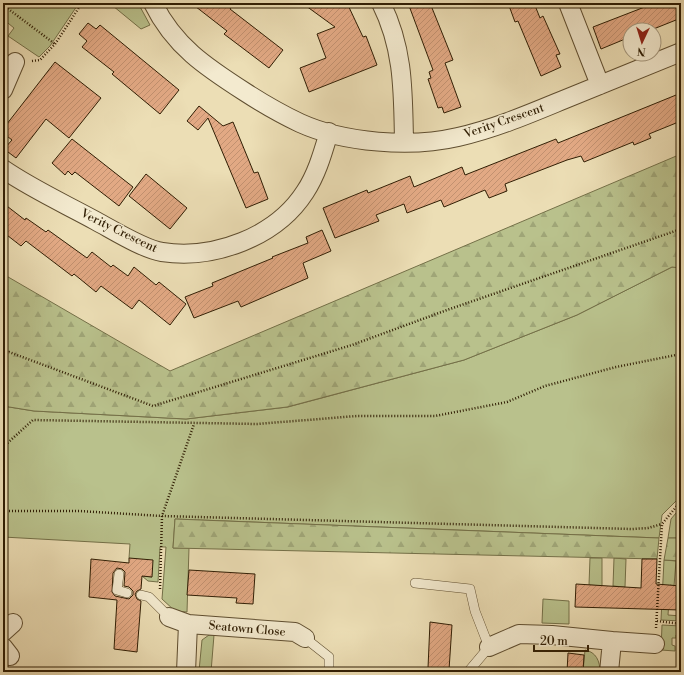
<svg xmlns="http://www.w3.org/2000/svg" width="684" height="675" font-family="'Libre Bodoni',serif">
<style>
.green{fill:#b9c18c;stroke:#747048}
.forest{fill:url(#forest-firs);stroke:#747048}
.building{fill:url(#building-hatch);stroke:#301e04;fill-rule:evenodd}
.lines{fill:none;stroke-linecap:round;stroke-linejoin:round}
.lane-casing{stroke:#5f4e30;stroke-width:10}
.street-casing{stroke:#5f4e30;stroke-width:20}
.path{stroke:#301e04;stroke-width:2.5;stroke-dasharray:1 2;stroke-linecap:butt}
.lane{stroke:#f3eacf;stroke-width:9}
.street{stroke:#f3eacf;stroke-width:18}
.labels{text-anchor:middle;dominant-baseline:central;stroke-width:3;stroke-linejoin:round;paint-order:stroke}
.street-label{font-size:12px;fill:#301e04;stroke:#f3eacf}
</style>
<defs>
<pattern id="forest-firs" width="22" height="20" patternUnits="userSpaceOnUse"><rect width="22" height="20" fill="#b9c18c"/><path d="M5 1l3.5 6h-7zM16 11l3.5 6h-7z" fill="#9fa577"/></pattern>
<pattern id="building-hatch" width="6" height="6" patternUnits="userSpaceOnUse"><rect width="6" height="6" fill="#e2a984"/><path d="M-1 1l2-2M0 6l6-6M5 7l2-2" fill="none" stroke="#c29170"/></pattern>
</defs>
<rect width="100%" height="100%" fill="#ecdeb5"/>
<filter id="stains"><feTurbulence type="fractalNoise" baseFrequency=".005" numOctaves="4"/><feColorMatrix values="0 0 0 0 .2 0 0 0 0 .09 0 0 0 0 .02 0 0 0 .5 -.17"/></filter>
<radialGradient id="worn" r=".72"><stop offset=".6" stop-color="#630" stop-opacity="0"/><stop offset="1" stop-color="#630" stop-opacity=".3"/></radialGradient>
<path class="green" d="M3,3H79L50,46L39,57L8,36L14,28L3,19Z
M119,3H138L150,25L141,29L113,6Z
M672,267L681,268V496L662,515L659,538L175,519L173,548H189L187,612L175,611L162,599L166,547H160L158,582L148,581L142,576L152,577L129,558L130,544L3,537V406L34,411L186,419L288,407L464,360L577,315Z
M681,507V538H668L671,519Z
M590,558H602V586L589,585Z
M614,558L626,559L625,587L613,586Z
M664,560L676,561L674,586L670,585L668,615L681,616V621L661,620Z
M543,599L569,601V624L542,623Z
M662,625L681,626V635H676V638H672V645L675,646V651L661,650Z
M209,635H214L211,672L199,671L202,640Z
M585,650C596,652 600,661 600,672H583Z"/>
<path class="forest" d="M681,154V268L672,267L577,315L464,360L287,407L186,419L34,411L3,406V274L170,371Z
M175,519L659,538L657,559L173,548Z
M668,538H681V561L664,560Z"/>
<path class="building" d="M191,3H234L230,9L283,50L269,68L224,34L227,31Z
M302,3H347L363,37L366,36L377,65L309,92L300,68L326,58L317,34L335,27Z
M408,3H430L453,60L445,63L461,107L444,113L442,107L438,108L428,79L431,78L429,72L433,70Z
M508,3H534L540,18L543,16L560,54L556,55L561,67L541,76L518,21L515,22Z
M655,3H681V18L651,30H630V37L601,49L593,27Z
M88,23L96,29L100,25L179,90L160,114L112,74L114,72L82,47L87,41L79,34Z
M55,62L101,98L69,138L46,119L16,158L4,149L12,140L3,133V129Z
M681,93V121L649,134L651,138L634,145L633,142L584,162L581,156L567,160L505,184L507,191L489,198L485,190L444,207L441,200L407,213L404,204L376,215L379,221L335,238L323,208L367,190L368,193L410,176L414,187L462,167L465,175L556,139L558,143Z
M199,106L223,126L233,122L254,173L258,172L268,199L246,208L208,118L198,130L187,121Z
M72,139L133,187L119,206L75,172L72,175L68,171L65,175L52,163Z
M146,174L187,208L170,229L129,196Z
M3,203L25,220L26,218L46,232L48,230L87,258L92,252L111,267L113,265L128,276L134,267L156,285L159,282L186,304L170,325L139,300L132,309L101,286L96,292L74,274L72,276L26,241L21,246L3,232Z
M322,230L331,251L303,263L308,278L241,307L238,301L194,318L185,297L213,286L212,283L273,258L272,257L308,243L306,237Z
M129,558L153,560L152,577L142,576L141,589L137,591L135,594L137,599L141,601L137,652L114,649L117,600L89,597L91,559L129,563ZM117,568L122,569L125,572L124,586L129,587L133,591V595L129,599L115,596L112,592L113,573Z
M642,559H657L656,584L681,586V610L575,607L576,584L641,588Z
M189,570L255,574L253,604L236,603L237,598L187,595Z
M430,622L452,625L449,670L428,668Z
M568,653L584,655L583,672H567Z"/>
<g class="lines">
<g class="lane-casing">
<path id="lane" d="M119,574L117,590L127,593
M415,583L470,589L475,611L489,647L468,672
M141,595L149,597L169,617
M305,638L329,657V672"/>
</g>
<g class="street-casing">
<path id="street" d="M153,3C174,46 206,67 245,92C262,103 281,114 300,123C344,143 411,148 458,137C494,129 529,114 563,100C603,84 642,68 681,52
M381,3C404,49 403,92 404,142
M568,3L600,85
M3,90L15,62
M3,169C32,189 65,204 96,221C113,230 143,249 162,252C214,260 276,237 305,192C317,174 323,152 329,132
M169,617L188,624
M3,632L13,623
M612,641L655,644
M3,647L10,656
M489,647L519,634L552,635L612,641L609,672
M186,672L188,624L295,632L305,638"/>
</g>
<path class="path" d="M3,5L55,44
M32,61L40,60L55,44L82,3
M3,354L9,352L153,406L352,345L447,310L681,229
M3,447L33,420L257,424L357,416H435L507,402L545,386L616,367L681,354
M3,511H79L162,516L632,529L648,528L662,524
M160,589L162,516L194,424
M657,621L681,624
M656,628L662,524L681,501"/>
<use href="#lane" class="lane"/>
<use href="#street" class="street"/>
</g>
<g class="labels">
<g class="street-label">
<text transform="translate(504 121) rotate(-19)">Verity Crescent</text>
<text transform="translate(119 231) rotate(26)">Verity Crescent</text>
<text transform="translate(247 629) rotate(5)">Seatown Close</text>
</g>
</g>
<rect width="684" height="675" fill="none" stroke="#ecdeb5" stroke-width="16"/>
<rect x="4" y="4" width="676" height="667" fill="none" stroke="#301e04" stroke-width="2"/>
<rect x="8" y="8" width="668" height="659" fill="none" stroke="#301e04"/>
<g transform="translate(642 42) rotate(184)"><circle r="19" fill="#f3eacf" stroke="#a5987e"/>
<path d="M0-3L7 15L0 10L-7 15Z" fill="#8f2418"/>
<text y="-6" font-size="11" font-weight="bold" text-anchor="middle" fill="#301e04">N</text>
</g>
<path d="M534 645v6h54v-6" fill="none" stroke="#301e04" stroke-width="2"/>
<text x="540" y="645" font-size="12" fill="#301e04" stroke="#f3eacf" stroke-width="3" paint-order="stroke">20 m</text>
<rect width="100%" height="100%" filter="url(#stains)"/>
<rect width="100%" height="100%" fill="url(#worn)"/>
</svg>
